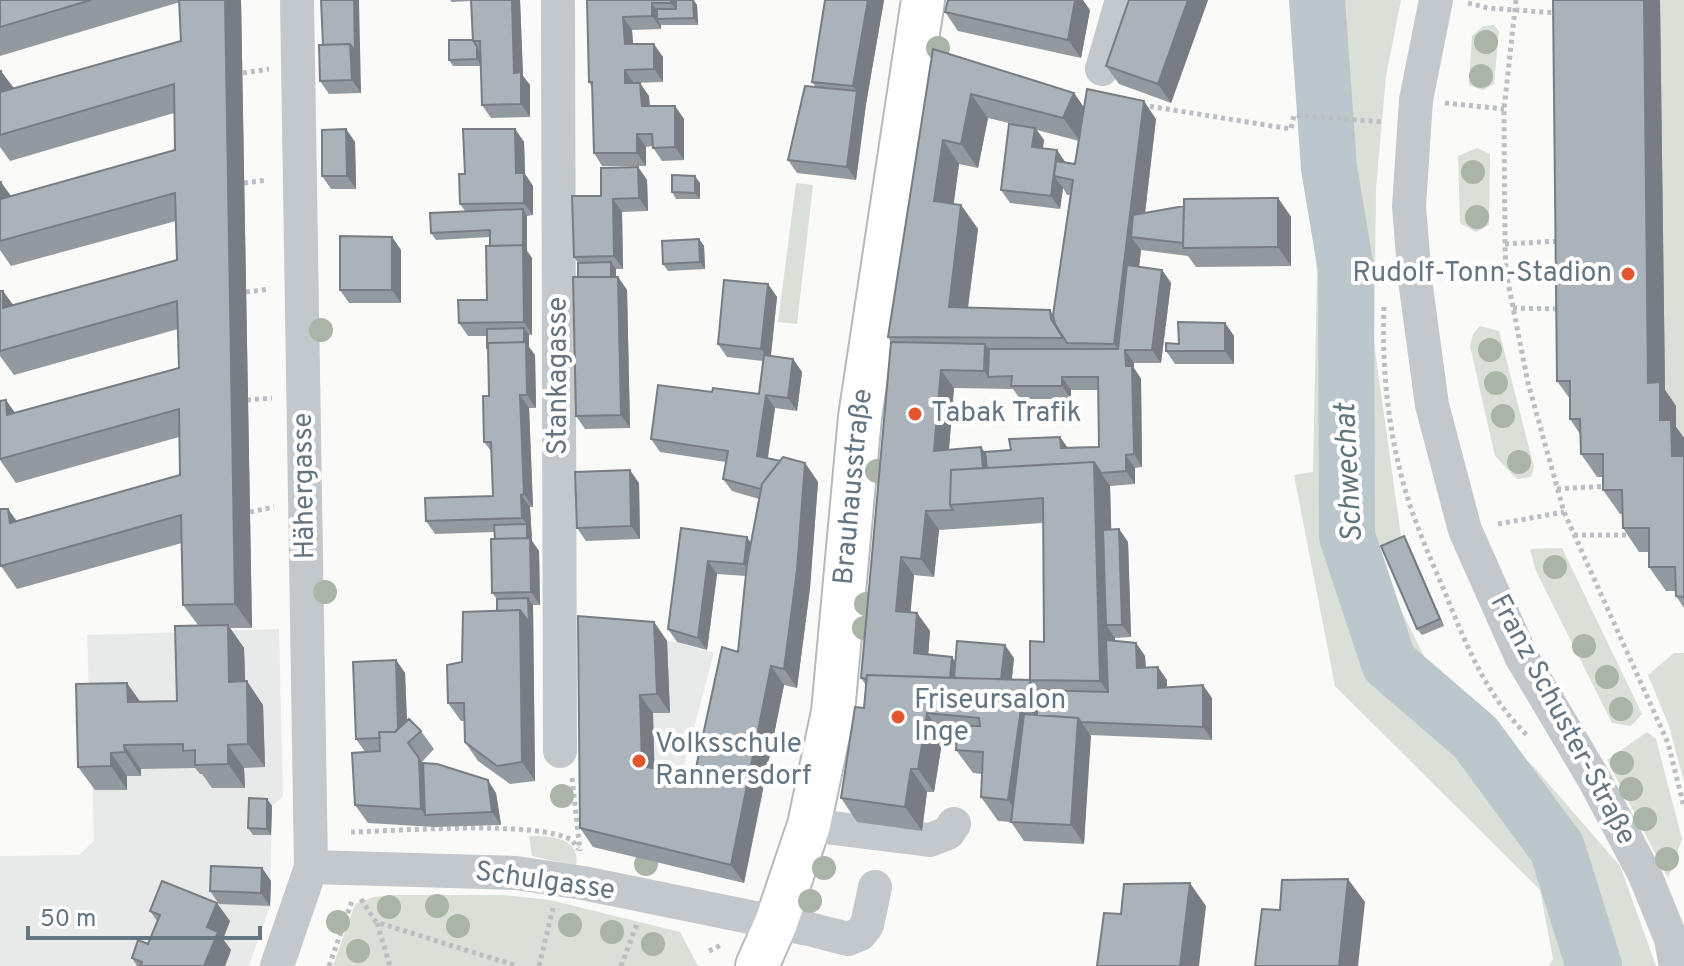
<svg xmlns="http://www.w3.org/2000/svg" width="1684" height="966" font-family="Overpass,sans-serif">
<style>
.built{fill:#e8e9e9}
.green{fill:#dadfd7}
.lines{fill:none;stroke-linecap:round;stroke-linejoin:round}
.river{stroke:#bbc7cb;stroke-width:56}
.major-casing{stroke:#b5babe;stroke-width:46}
.path{stroke:#bbbfc2;stroke-width:5;stroke-dasharray:4 4;stroke-linecap:butt}
.minor{stroke:#c3c8cc;stroke-width:34}
.major{stroke:#fff;stroke-width:42}
.tree{fill:#aab4a7}
.wall{fill:#929a9f;fill-rule:evenodd}
.shaded-wall{fill:#777d82}
.building{fill:#aab3b9;stroke:#777d82;stroke-width:2}
.poi-dot{fill:#e4572e;stroke:#fff;stroke-width:3}
.labels{text-anchor:middle;dominant-baseline:central;stroke-width:8;stroke-linejoin:round;paint-order:stroke}
.poi-label{font-size:28px;fill:#657683;stroke:#fff;text-anchor:start}
.street-label{font-size:28px;fill:#657683;stroke:#fff}
.water-label{font-size:30px;font-style:italic;fill:#60757c;stroke:#fff}
</style>
<rect width="100%" height="100%" fill="#fafaf8"/>
<path class="built" d="M279,629L283,796L272,806L270,906L249,966H0V856L79,855L94,841L87,635Z
M591,635L677,642L714,653L680,779L763,796L744,883L593,847Z"/>
<path class="green" d="M1291,0H1401L1386,76L1376,188L1374,343L1401,536L1372,552L1439,686L1534,767L1620,866L1656,966H1549L1553,959L1540,890L1335,686L1294,475L1313,472L1317,273Z
M1569,0H1684V590L1666,591L1665,552H1639V514H1620L1619,477H1597Z
M1494,25L1499,31L1494,84L1483,90L1469,85L1472,36L1483,26Z
M1477,148L1490,154L1489,225L1476,232L1460,223L1458,156Z
M796,183L813,185L797,324L778,322Z
M1480,326L1499,331L1534,467L1531,477L1517,479L1495,456L1470,346L1473,334Z
M1562,548L1642,714L1631,726L1612,723L1536,571L1530,549Z
M1674,653H1684V782L1669,726L1648,675Z
M1647,732L1656,739L1682,839L1668,878L1607,760Z
M529,836C551,836 581,837 576,866L532,856Z
M397,895H503L550,900L680,932L698,966H333L355,904L374,897Z"/>
<g class="lines">
<path class="river" d="M1317,0L1329,168L1346,269L1347,536L1389,663L1475,737L1557,848L1594,966"/>
<g class="major-casing">
<g id="major">
<path id="s1" d="M757,966L776,923L809,825L833,712L860,417L923,0"/>
</g>
</g>
<path class="path" d="M1516,0L1504,109L1505,244L1506,272L1528,383L1564,512L1668,743L1684,807
M1468,3L1488,8L1557,13
M243,73L269,69
M1445,103L1504,109
M1142,105L1291,129L1294,115L1383,122
M244,183L267,180
M1505,244L1560,241
M1447,277L1506,272
M246,292L270,289
M1384,307C1381,377 1391,457 1416,522C1425,547 1436,571 1446,595C1467,647 1487,697 1528,736
M1513,308L1560,309
M247,400L272,398
M1557,489L1608,486
M250,512L274,507
M1498,524L1564,512
M1574,535H1634
M572,778L580,851
M351,832C399,831 536,820 572,840L578,849
M361,899L376,922L517,966
M377,923L390,966
M709,951L723,944
M329,966L353,898
M539,966L553,908
M621,966L637,924"/>
<path class="minor" d="M558,0L560,751
M1436,0L1416,100L1409,206L1415,280L1432,405L1465,530L1521,656L1594,779L1645,875L1671,939L1676,966
M1102,69L1122,0
M809,825L930,840L948,833L954,824
M311,867L516,873L583,883L809,929L848,939L860,934L867,925L875,887
M277,966L311,867L297,0"/>
<use href="#major" class="major"/>
</g>
<g class="tree">
<circle cx="1486" cy="42" r="12"/>
<circle cx="938" cy="48" r="12"/>
<circle cx="1481" cy="76" r="12"/>
<circle cx="1473" cy="172" r="12"/>
<circle cx="1477" cy="217" r="12"/>
<circle cx="321" cy="330" r="12"/>
<circle cx="1490" cy="350" r="12"/>
<circle cx="1496" cy="383" r="12"/>
<circle cx="1503" cy="416" r="12"/>
<circle cx="1519" cy="462" r="12"/>
<circle cx="877" cy="471" r="12"/>
<circle cx="1555" cy="567" r="12"/>
<circle cx="325" cy="592" r="12"/>
<circle cx="866" cy="604" r="12"/>
<circle cx="864" cy="628" r="12"/>
<circle cx="1584" cy="646" r="12"/>
<circle cx="1607" cy="677" r="12"/>
<circle cx="1621" cy="709" r="12"/>
<circle cx="1622" cy="763" r="12"/>
<circle cx="1631" cy="789" r="12"/>
<circle cx="562" cy="796" r="12"/>
<circle cx="1645" cy="819" r="12"/>
<circle cx="1667" cy="859" r="12"/>
<circle cx="646" cy="864" r="12"/>
<circle cx="824" cy="868" r="12"/>
<circle cx="810" cy="901" r="12"/>
<circle cx="437" cy="906" r="12"/>
<circle cx="389" cy="907" r="12"/>
<circle cx="338" cy="922" r="12"/>
<circle cx="570" cy="925" r="12"/>
<circle cx="458" cy="926" r="12"/>
<circle cx="612" cy="932" r="12"/>
<circle cx="653" cy="944" r="12"/>
<circle cx="358" cy="951" r="12"/>
</g>
<path class="wall" d="M0,0H241L252,628H230L244,648L245,681L263,705L265,767L244,768L245,788H212L202,774H200L195,768L141,769V776H127V790H95L78,767L140,702L177,701L198,625L183,605L182,543L17,589L1,566L17,521L180,475L179,437L16,483L0,460V401L16,413L179,368L178,329L14,375L0,356V291L13,305L177,260L176,221L11,266L0,250V182L11,196L175,150L174,113L10,161L0,147V71L14,88L181,41L180,2L0,56Z
M450,0H520L523,76L530,85V117L491,118L482,105L481,66H453L449,60L473,40L471,1L452,2Z
M587,0H694L697,5L698,25H661V29L632,30L633,44L663,57V82L634,83L649,96L650,106H675L684,119V160L662,161L652,146L646,147V166H602L594,153L592,88L589,82Z
M884,0L866,104L856,180L797,173L788,160L816,87L812,82Z
M1129,0H1208L1171,103L1119,84L1106,66Z
M1553,0H1660L1665,390L1676,406V427L1684,438V608L1676,596V591H1666L1649,567V552H1639L1623,528L1622,514H1620L1603,490V477H1597L1581,454L1580,434L1570,419V399L1557,381Z
M1090,10L1081,58L958,31L945,12Z
M933,49L1074,93L1084,108L1156,119L1145,213L1278,198L1291,217V266L1196,267L1188,256L1141,250L1139,267L1162,270L1171,283L1161,363H1134V368L1141,379L1142,467L1135,468V484L1110,486L1111,530L1119,529L1128,542L1131,637L1115,638V641L1136,643L1145,656L1146,668L1167,680V687L1212,698V740L1090,735L1084,844L1024,841L1011,822L998,821L981,797L982,774L973,773L956,750L957,738L943,736L934,792H927L922,831L857,822L841,798L864,708L866,685L861,678L891,342L888,337ZM988,118L1017,125L1001,190L1010,203L1060,209L1063,188L1067,195H1070L1053,315L1050,310L968,307L978,229L961,205L953,204L959,164L978,168ZM1037,130L1079,141L1075,164L1066,163L1043,148L1044,140ZM954,388L1013,389L1020,399H1071V390H1098L1099,447L1068,448L1060,437L1011,450L985,452L949,450ZM1043,523L1044,642L1030,680L1012,679L1014,658L955,662L928,655L930,631L917,613L910,612L914,575L934,577L939,530Z
M359,57L361,93L329,94L320,81Z
M346,129L355,142L356,189H331L322,176Z
M515,129L524,142L525,174L533,186V215L527,216V251L532,258V335H529V347L535,355L536,408H529L533,507H530L532,541L539,551L540,605H533L535,781L510,784L478,761L465,742V721H461L448,703L462,662L497,611V599L492,593L495,532L435,534L426,521L493,496L491,451L484,442L489,396L487,336H468L459,323L487,300L490,237L436,240L431,233L465,211L460,204L465,174Z
M638,167L647,180L648,211L622,212L623,269H616V277H618L627,290L630,428L585,429L576,416L578,263L574,257L601,196Z
M700,183V199H676L672,192Z
M392,237L401,250V303H349L340,290Z
M699,239L704,246L705,269L668,271L663,264Z
M768,284L777,297L771,356L793,359L802,372L797,411L775,408L768,458L780,461L805,463L818,482L810,588L797,688L784,685L744,883L593,847L580,828L654,622L667,641L670,713H653L654,769L694,777L738,652L746,576L717,574L707,650L677,642L668,629L681,528L751,544L759,499L732,491L723,479L726,462L660,452L651,439L712,392L759,394L763,361L727,357L718,344Z
M1225,323L1234,336V364H1175L1166,351L1179,344Z
M639,483L640,539L586,541L577,528Z
M1408,543L1444,626L1422,635L1417,629Z
M396,660L405,673L407,721L421,731L434,749L422,762L423,763L496,793L501,825L434,827L368,823L355,805L365,752L356,739Z
M267,799L272,806L271,835H253L248,828Z
M262,868L271,881L270,906L219,904L210,891Z
M150,911L230,921L223,939L231,950L225,966H137L132,958L148,944L157,921Z"/>
<path class="shaded-wall" d="M225,0H241L252,628L235,604Z
M354,0H359L361,93L352,80L350,44Z
M512,0H520L523,76L530,85V117L521,104L514,73Z
M671,0H677L680,15L671,3Z
M693,0L697,5L698,25L694,18Z
M868,0H884L866,104L853,86Z
M1075,0H1083L1090,10L1081,58L1068,40Z
M1188,0H1208L1171,103L1158,84Z
M1644,0H1660L1665,390L1676,406V427L1684,438V473L1672,456L1648,383Z
M652,3L661,16L657,19L661,25V29L652,16Z
M623,17L632,30L634,57L625,44Z
M654,44L663,57V82L654,69Z
M477,47L481,54L482,66L477,59Z
M625,70L634,83H625Z
M1,71L18,94L1,92Z
M640,83L649,96L650,119L642,106Z
M857,91L866,104L856,180L847,167Z
M1074,93L1090,116L1080,141L1063,118Z
M971,94L988,118L978,168L961,144Z
M1144,101L1156,119L1142,238L1131,237L1141,250L1129,350H1125L1134,363V368L1141,379L1142,467L1134,454L1125,360L1114,344Z
M675,106L684,119V160L675,147Z
M1035,128L1044,140L1041,160L1032,147Z
M346,129L355,142L356,189L347,176Z
M515,129L524,142L525,174L533,186V215L524,203L516,173Z
M637,134L646,147V166L637,153Z
M943,140L959,164L951,225L934,201Z
M1057,150L1066,163L1054,176L1063,188L1060,209L1051,196Z
M638,167L647,180L648,211L639,198Z
M695,176L700,183V199L695,193Z
M1,182L18,206L1,199Z
M1278,198L1291,217V266L1278,247Z
M613,199L622,212L623,269L614,256Z
M961,205L978,229L965,330L949,307Z
M523,209L527,216V251L532,258V335L524,322Z
M392,237L401,250V303L392,290Z
M699,239L704,246L705,269L700,262Z
M611,262L616,269V291L611,284Z
M1162,270L1171,283L1161,363L1152,350Z
M618,277L627,290L630,428L621,415Z
M768,284L777,297L770,362L761,349Z
M3,291L20,314L3,308Z
M1225,323L1234,336V364L1225,351Z
M524,328L529,335V347L535,355L536,408L527,395Z
M985,344L998,362L988,377L997,390L984,371Z
M793,359L802,372L797,411L788,398Z
M941,370L954,388L947,470L934,451Z
M1062,377L1071,390V399L1062,386Z
M520,395L529,408L533,507L524,494Z
M766,395L775,408L766,468L757,456Z
M6,400L23,424L7,415Z
M1060,437L1069,450L1061,448Z
M981,447L994,465L984,474Z
M1126,455L1135,468V484L1126,471Z
M1094,462L1110,486L1114,625H1106L1115,638L1117,705L1100,681Z
M805,463L818,482L810,588L797,688L784,669Z
M630,470L639,483L640,539L631,526Z
M521,495L530,507L532,541L539,551L540,605L531,592L527,524L522,518Z
M8,509L25,532L10,523Z
M926,511L939,530L934,577L921,559Z
M1119,529L1128,542L1131,637L1122,625Z
M1404,536L1408,543L1444,626L1440,619Z
M747,537L756,550L753,577L744,564Z
M901,557L914,575L909,629L896,611Z
M708,561L717,574L707,650L698,638Z
M528,598L533,605L535,781L522,762L520,610Z
M917,613L930,631L927,672L914,653Z
M654,622L667,641L670,713L657,694Z
M228,625L244,648L246,705L229,682Z
M1136,643L1145,656L1146,681L1137,668Z
M1005,645L1014,658L1009,702L1000,689Z
M952,657L965,675L949,681Z
M396,660L405,673L408,750L399,737Z
M771,666L784,685L744,883L731,865Z
M1158,667L1167,680V701L1158,688Z
M1030,680L1046,703L1037,720L1030,710Z
M247,681L263,705L265,767L248,744Z
M127,683L144,707L128,702Z
M1203,685L1212,698V740L1203,727Z
M640,695L653,713L655,785L642,766Z
M1021,709L1037,732L1025,823L1008,800Z
M927,713L943,736L934,792L918,769Z
M1078,718L1091,736L1084,844L1071,825Z
M124,745L141,769V776L125,752Z
M228,745L244,768L245,788L228,764Z
M111,753L127,776V790L111,766Z
M419,758L432,776L425,815L421,809Z
M911,769L927,792L922,831L905,807Z
M488,780L496,793L501,825L492,812Z
M267,799L272,806L271,835L267,829Z
M262,868L271,881L270,906L261,893Z
M1348,879L1365,902L1358,966H1339Z
M1190,883L1206,906L1199,966H1180Z
M217,903L230,921L223,939L231,950L225,966H204L207,927Z"/>
<path class="building" d="M0,0H91L0,27Z
M179,0H225L235,604L183,605L181,515L1,566L0,563V509H8L10,523L180,475L179,409L0,459V401L6,400L7,415L179,368L177,301L0,351V291H3V308L177,260L175,193L0,241V182H1V199L175,150L174,84L0,135V71H1V92L181,41Z
M321,0H354L355,51L350,44L323,45Z
M471,0H512L514,73L521,72V104L482,105L480,41H473Z
M587,0H671V3H652V16L623,17L625,44H654V69L625,70V83H640L642,106H675V147L653,148L652,134H637V153H594L592,82H589Z
M676,0H693L694,18L657,19V9H676Z
M825,0H868L853,86L812,82Z
M948,0H1075L1068,40L945,12Z
M1129,0H1188L1158,84L1106,66Z
M1553,0H1644L1648,383L1660,382V420H1671L1672,456H1684V597L1676,596L1675,567H1649V528H1623L1622,490H1603V454H1581L1580,419H1570V381H1557Z
M449,40H473L477,47V59L449,60Z
M350,44L352,80L320,81L319,45Z
M933,49L1074,93L1063,118L971,94L961,144L943,140L934,201L961,205L949,307L1050,310L1051,319L1063,338L888,337Z
M805,86L857,91L847,167L788,160Z
M1087,89L1144,101L1114,344L1067,343L1055,324L1053,315L1073,180L1054,176L1056,161L1075,164Z
M1009,124L1035,128L1032,147L1057,150L1051,196L1001,190Z
M346,129L347,176H322V130Z
M463,129H515L516,173H524V203L460,204L459,174H465Z
M638,167L639,198L613,199L614,256L574,257L572,196H601V168Z
M672,175L695,176V193L672,192Z
M1278,198V247L1183,248L1184,199Z
M1184,206L1183,243L1131,237L1133,215Z
M523,209V245L490,246V230L431,233L430,213Z
M340,236L392,237V290H340Z
M699,239L700,262L663,264L662,241Z
M523,245L524,322L459,323L458,300H487L486,246Z
M611,262V277H578V263Z
M1127,265L1162,270L1152,350H1125L1126,366H1132L1134,454L1126,455V471L1101,473L1094,462L987,468L985,452L1011,450L1009,439L1060,437L1061,448L1099,447L1098,377H1062V386H1011L1012,376L988,377L989,349H1118Z
M573,277H618L621,415L576,416Z
M724,280L768,284L761,349L718,344Z
M1178,322L1225,323V351H1166V343L1179,344Z
M524,328V342L488,343L487,349V329Z
M526,342L527,395H520L524,494L521,495L522,518L426,521L425,498L493,496L491,442H484L483,396H489L488,343Z
M891,342L985,344L984,371L941,370L934,451L981,447L983,468L951,470L950,505L953,510L926,511L921,559L901,557L896,611L917,613L914,653L952,657L950,678L867,675L866,679L861,678Z
M764,355L793,359L788,398L766,395L757,456L780,461L762,484L761,489L723,479L728,451L651,439L658,385L712,392L713,388L759,394Z
M783,457L805,463L797,570L784,669L771,666L731,865L580,828L578,616L654,622L657,694L640,695L642,766L694,777L722,647L738,652L747,564L762,484Z
M1094,462L1100,681L1030,680V641L1044,642L1043,498L950,505L951,470Z
M630,470L631,526L577,528L575,472Z
M527,524V538L495,539L494,525Z
M681,528L747,537L744,564L708,561L698,638L668,629Z
M1119,529L1122,625H1106L1103,530Z
M1404,536L1440,619L1417,629L1381,546Z
M530,538L531,592L492,593L491,539Z
M528,598L529,622L520,610L497,611V599Z
M520,610L522,762L497,766L465,742L464,703H448L447,665L462,662L463,612Z
M228,625L229,682L247,681L248,744L228,745V764L195,765V750L183,751V744L124,745L125,752L111,753V766L78,767L76,684L127,683L128,702L177,701L175,626Z
M1106,640L1136,643L1137,668L1158,667V688L1203,685V727L1081,722L1078,718L1037,715V690L1108,692Z
M957,641L1005,645L1001,679L954,678Z
M396,660L398,728L395,732H379L380,738L356,739L353,662Z
M867,675L1030,680V710L1021,709L1008,800L981,797L983,752L956,750L957,726H980L979,718L927,713L918,769H911L905,807L841,798L855,707L864,708Z
M1024,714L1078,718L1071,825L1011,822Z
M409,719L421,731L408,743L419,758L421,809L355,805L352,753L380,751L379,732H395Z
M423,763L437,764L488,780L492,812L425,815Z
M249,798L267,799V829L248,828Z
M211,866L262,868L261,893L210,891Z
M1348,879L1339,966H1255L1262,909L1280,910L1282,880Z
M162,881L217,903L207,927L218,932L204,966H140L142,962L132,958L138,940L148,944L160,915L150,911Z
M1190,883L1180,966H1097L1104,913L1121,914L1124,884Z"/>
<g class="poi-dot">
<circle cx="1628" cy="274" r="8"/>
<circle cx="915" cy="414" r="8"/>
<circle cx="898" cy="717" r="8"/>
<circle cx="639" cy="761" r="8"/>
</g>
<g class="labels">
<g class="poi-label">
<text x="1612" y="274" text-anchor="end">Rudolf-Tonn-Stadion</text>
<text x="931" y="414">Tabak Trafik</text>
<text x="914" y="701">Friseursalon<tspan x="914" dy="32">Inge</tspan></text>
<text x="655" y="745">Volksschule<tspan x="655" dy="32">Rannersdorf</tspan></text>
</g>
<g class="street-label">
<text transform="translate(559 376) rotate(-90)">Stankagasse</text>
<text transform="translate(305 486) rotate(-91)">Hähergasse</text>
<text stroke="none"><textPath href="#s1" startOffset="492">Brauhausstraße</textPath></text>
<text transform="translate(1562 720) rotate(62)">Franz Schuster-Straße</text>
<text transform="translate(545 882) rotate(8)">Schulgasse</text>
</g>
<g class="water-label">
<text transform="translate(1350 473) rotate(-93)">Schwechat</text>
</g>
</g>
<path d="M28 926v12h232v-12" fill="none" stroke="#657683" stroke-width="4"/>
<text x="40" y="926" font-size="24" fill="#657683" stroke="#ffffff" stroke-width="6" paint-order="stroke">50 m</text>
</svg>
